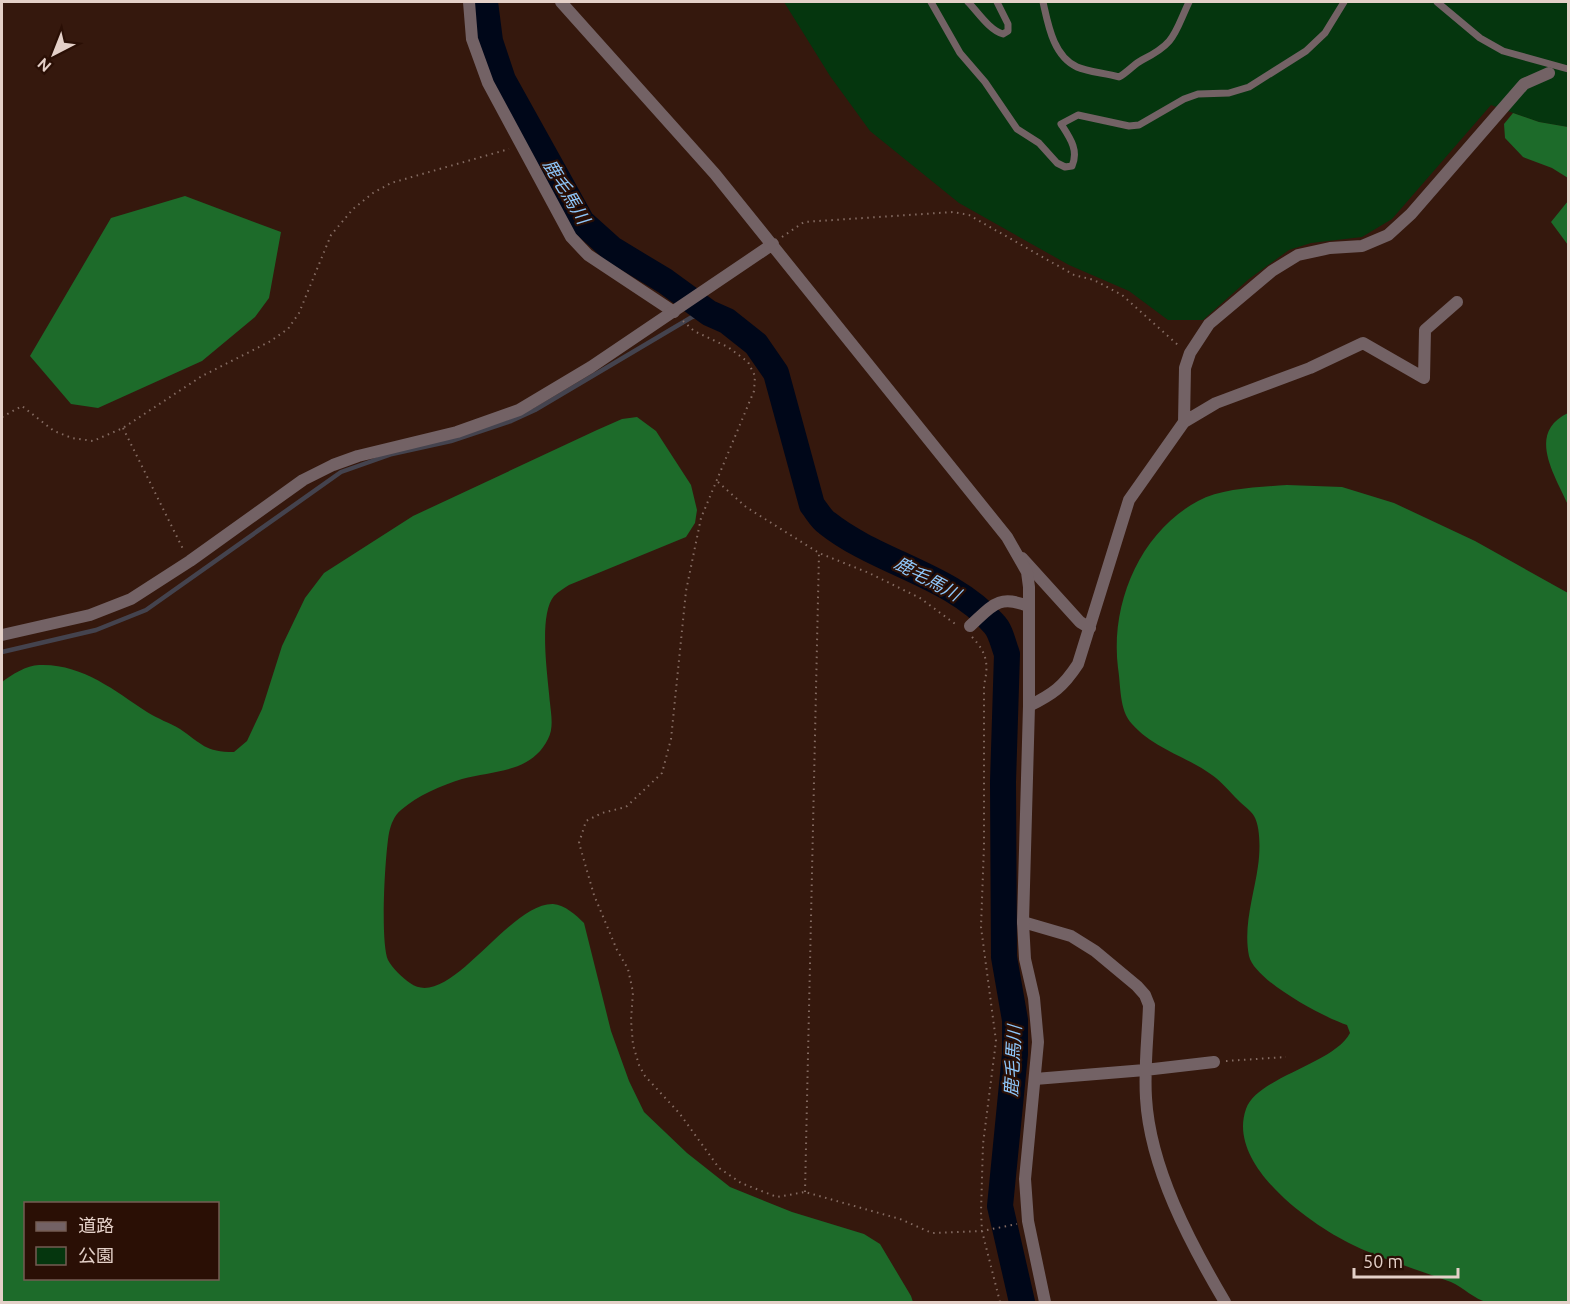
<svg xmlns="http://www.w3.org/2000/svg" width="1570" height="1304" font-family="Ubuntu,'Noto Sans JP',sans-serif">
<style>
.green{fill:#05360e}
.forest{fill:#1d6b2a;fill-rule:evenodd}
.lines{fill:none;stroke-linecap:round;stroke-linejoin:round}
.stream{stroke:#44434e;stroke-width:4.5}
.river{stroke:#000719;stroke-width:26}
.path{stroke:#846b62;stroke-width:2;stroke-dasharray:1.5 4.5;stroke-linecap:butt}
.service{stroke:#736265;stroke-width:7}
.minor{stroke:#736265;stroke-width:12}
.tertiary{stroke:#736265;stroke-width:12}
.labels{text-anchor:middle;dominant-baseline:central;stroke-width:4.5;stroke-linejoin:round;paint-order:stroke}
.water-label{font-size:18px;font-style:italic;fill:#8ec6f9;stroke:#2a0f05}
</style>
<rect width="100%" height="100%" fill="#35180d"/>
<path class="green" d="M784,2H1568V127L1539,122L1491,105L1392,219L1362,237L1311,243L1289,250L1249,279L1203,320H1168L1129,291L1069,265L959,203L870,131L830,76Z"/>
<path class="forest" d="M1513,113L1539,122L1568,127V178L1552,168L1523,157L1505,138L1504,124Z
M185,196L281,232L269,298L255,317L202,361L98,408L71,404L30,356L111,218Z
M1568,201V245L1551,222Z
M1568,413V505C1555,475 1526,433 1568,413Z
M637,417L656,431L691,485L697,510L695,523L686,537L569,585C564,588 558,592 554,596C538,615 548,678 550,703C551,714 554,728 548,739C531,773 495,770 462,779C442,785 417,796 401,810C394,816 391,824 389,833C385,855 380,942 388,960C392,968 403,978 410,983C449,1012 508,903 553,904C565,905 576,915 584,923L611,1031L629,1081L644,1112L687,1153L730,1187L792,1212L864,1234L880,1244L911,1296L913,1302H2V682C11,675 27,665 39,665C81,663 114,690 147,712C158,719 170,723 180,729C202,744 205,752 234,752L247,741L262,709L282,646L305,598L324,573L413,516L597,430L622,419ZM26,1204H218V1278H26Z
M1287,485L1342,487L1394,503L1475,541L1568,593V1302C1549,1303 1529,1302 1509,1302C1502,1302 1494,1304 1487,1302C1475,1300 1463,1287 1451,1282C1419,1270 1384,1260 1353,1245C1311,1225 1226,1165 1246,1109C1257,1077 1334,1064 1350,1033L1347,1025C1323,1017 1255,981 1249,956C1243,926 1254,895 1258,866C1260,853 1261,828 1254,816C1251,811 1243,805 1238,800C1230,792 1222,782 1212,775C1186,756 1154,749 1132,724C1119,710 1121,686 1118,668C1110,604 1140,532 1198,501C1222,488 1259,487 1287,485Z"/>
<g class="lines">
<path class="stream" d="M2,652L96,630L146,610L341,472L392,454L451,441L511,421L535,410L692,317L709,313"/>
<path class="river" d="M485,2L490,41L503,80L582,222L612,249L665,281L709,313L727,321L756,344L776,373L812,505C817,511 821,519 827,523C877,563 952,575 994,624C1001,631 1003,644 1007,654L1003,782L1004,957L1015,1020V1054L1000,1206L1022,1302"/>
<path class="path" d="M782,237L804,222L953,212L969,215L1074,275L1094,280L1122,295L1179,346
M683,321L694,331L728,347L748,362L755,376L754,391L701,518L686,591L671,739L662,773L626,807L602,813L586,821L579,843L594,895L617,950L628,969L633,992L631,1020L633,1045L639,1065L645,1076L680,1114L719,1168L741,1183L777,1197L805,1192L900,1219L932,1233L982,1231L1017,1224
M2,417L22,406L54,431L72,438L93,441L123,428L202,376L269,342L288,329L299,313L331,235L353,209L373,193L391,183L509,149
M123,428L183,549
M718,482L746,507L819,553L869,573L920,598L958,626
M972,637C987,653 989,664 984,685V846L981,927L996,1041L983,1144L981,1212L982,1231L1000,1302
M1226,1061L1286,1057
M805,1192L819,553"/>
<path class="service" d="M931,2L960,53L985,82L1017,129L1039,143L1057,163L1065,167L1072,166C1079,150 1070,138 1061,124L1078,115L1129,126L1139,125L1184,99L1198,94L1229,93L1249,87L1306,51L1325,33L1344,2
M968,2C978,12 989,30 1003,34L1008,31V24L997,2
M1043,2C1048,24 1053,56 1077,67C1088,72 1106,73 1119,77C1128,72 1134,64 1142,60C1176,43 1174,34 1189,2
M1437,2L1480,38L1503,51L1568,69"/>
<path class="minor" d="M469,2L472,39L488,83L571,237L588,255L674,312
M1184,422L1185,368L1190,353L1209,324L1272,271L1298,255L1330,248L1362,246L1388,235L1411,214L1524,84L1549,73
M1022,558L1080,622L1090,628
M970,626C992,606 998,594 1028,606
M1029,706C1053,694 1063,687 1078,664L1129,500L1184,422L1216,403L1310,368L1363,343L1424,378L1425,330L1457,302
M1023,922L1071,936L1095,951L1137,986L1145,995L1149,1005C1148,1036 1144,1067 1146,1098C1150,1168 1190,1243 1225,1302
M1035,1079L1145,1070L1214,1062"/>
<path class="tertiary" d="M561,2L715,174L1007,537L1027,572L1029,587V706L1023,922L1025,959L1034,998L1038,1042L1025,1179L1028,1221L1045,1302
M2,635L90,615L131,599L190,561L303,480L333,465L358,456L457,432L519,410L591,367L773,244"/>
</g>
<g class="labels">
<g class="water-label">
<text transform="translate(567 191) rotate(59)">鹿毛馬川</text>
<text transform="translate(928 578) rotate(29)">鹿毛馬川</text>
<text transform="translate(1012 1061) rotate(-87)">鹿毛馬川</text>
</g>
</g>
<rect width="1570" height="1304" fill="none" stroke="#e4d0c8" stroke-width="6"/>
<rect x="24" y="1202" width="195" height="78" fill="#2a0f05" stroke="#745c53" stroke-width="1.5"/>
<rect x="36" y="1222" width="30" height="9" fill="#736265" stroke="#745c53" stroke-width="1.5"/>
<text x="78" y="1232" font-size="18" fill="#e4d0c8">道路</text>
<rect x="36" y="1247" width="30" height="18" fill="#05360e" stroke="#745c53" stroke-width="1.5"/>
<text x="78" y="1262" font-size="18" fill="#e4d0c8">公園</text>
<g transform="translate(54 54) rotate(222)" stroke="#2a0f05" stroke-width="4.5" paint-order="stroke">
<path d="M0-4.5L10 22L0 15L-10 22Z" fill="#e4d0c8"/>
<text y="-9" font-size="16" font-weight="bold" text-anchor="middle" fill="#e4d0c8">N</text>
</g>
<path d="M1354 1268v9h104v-9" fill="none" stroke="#e4d0c8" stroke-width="3"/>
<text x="1363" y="1268" font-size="18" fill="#e4d0c8" stroke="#2a0f05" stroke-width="4.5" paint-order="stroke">50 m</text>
</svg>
